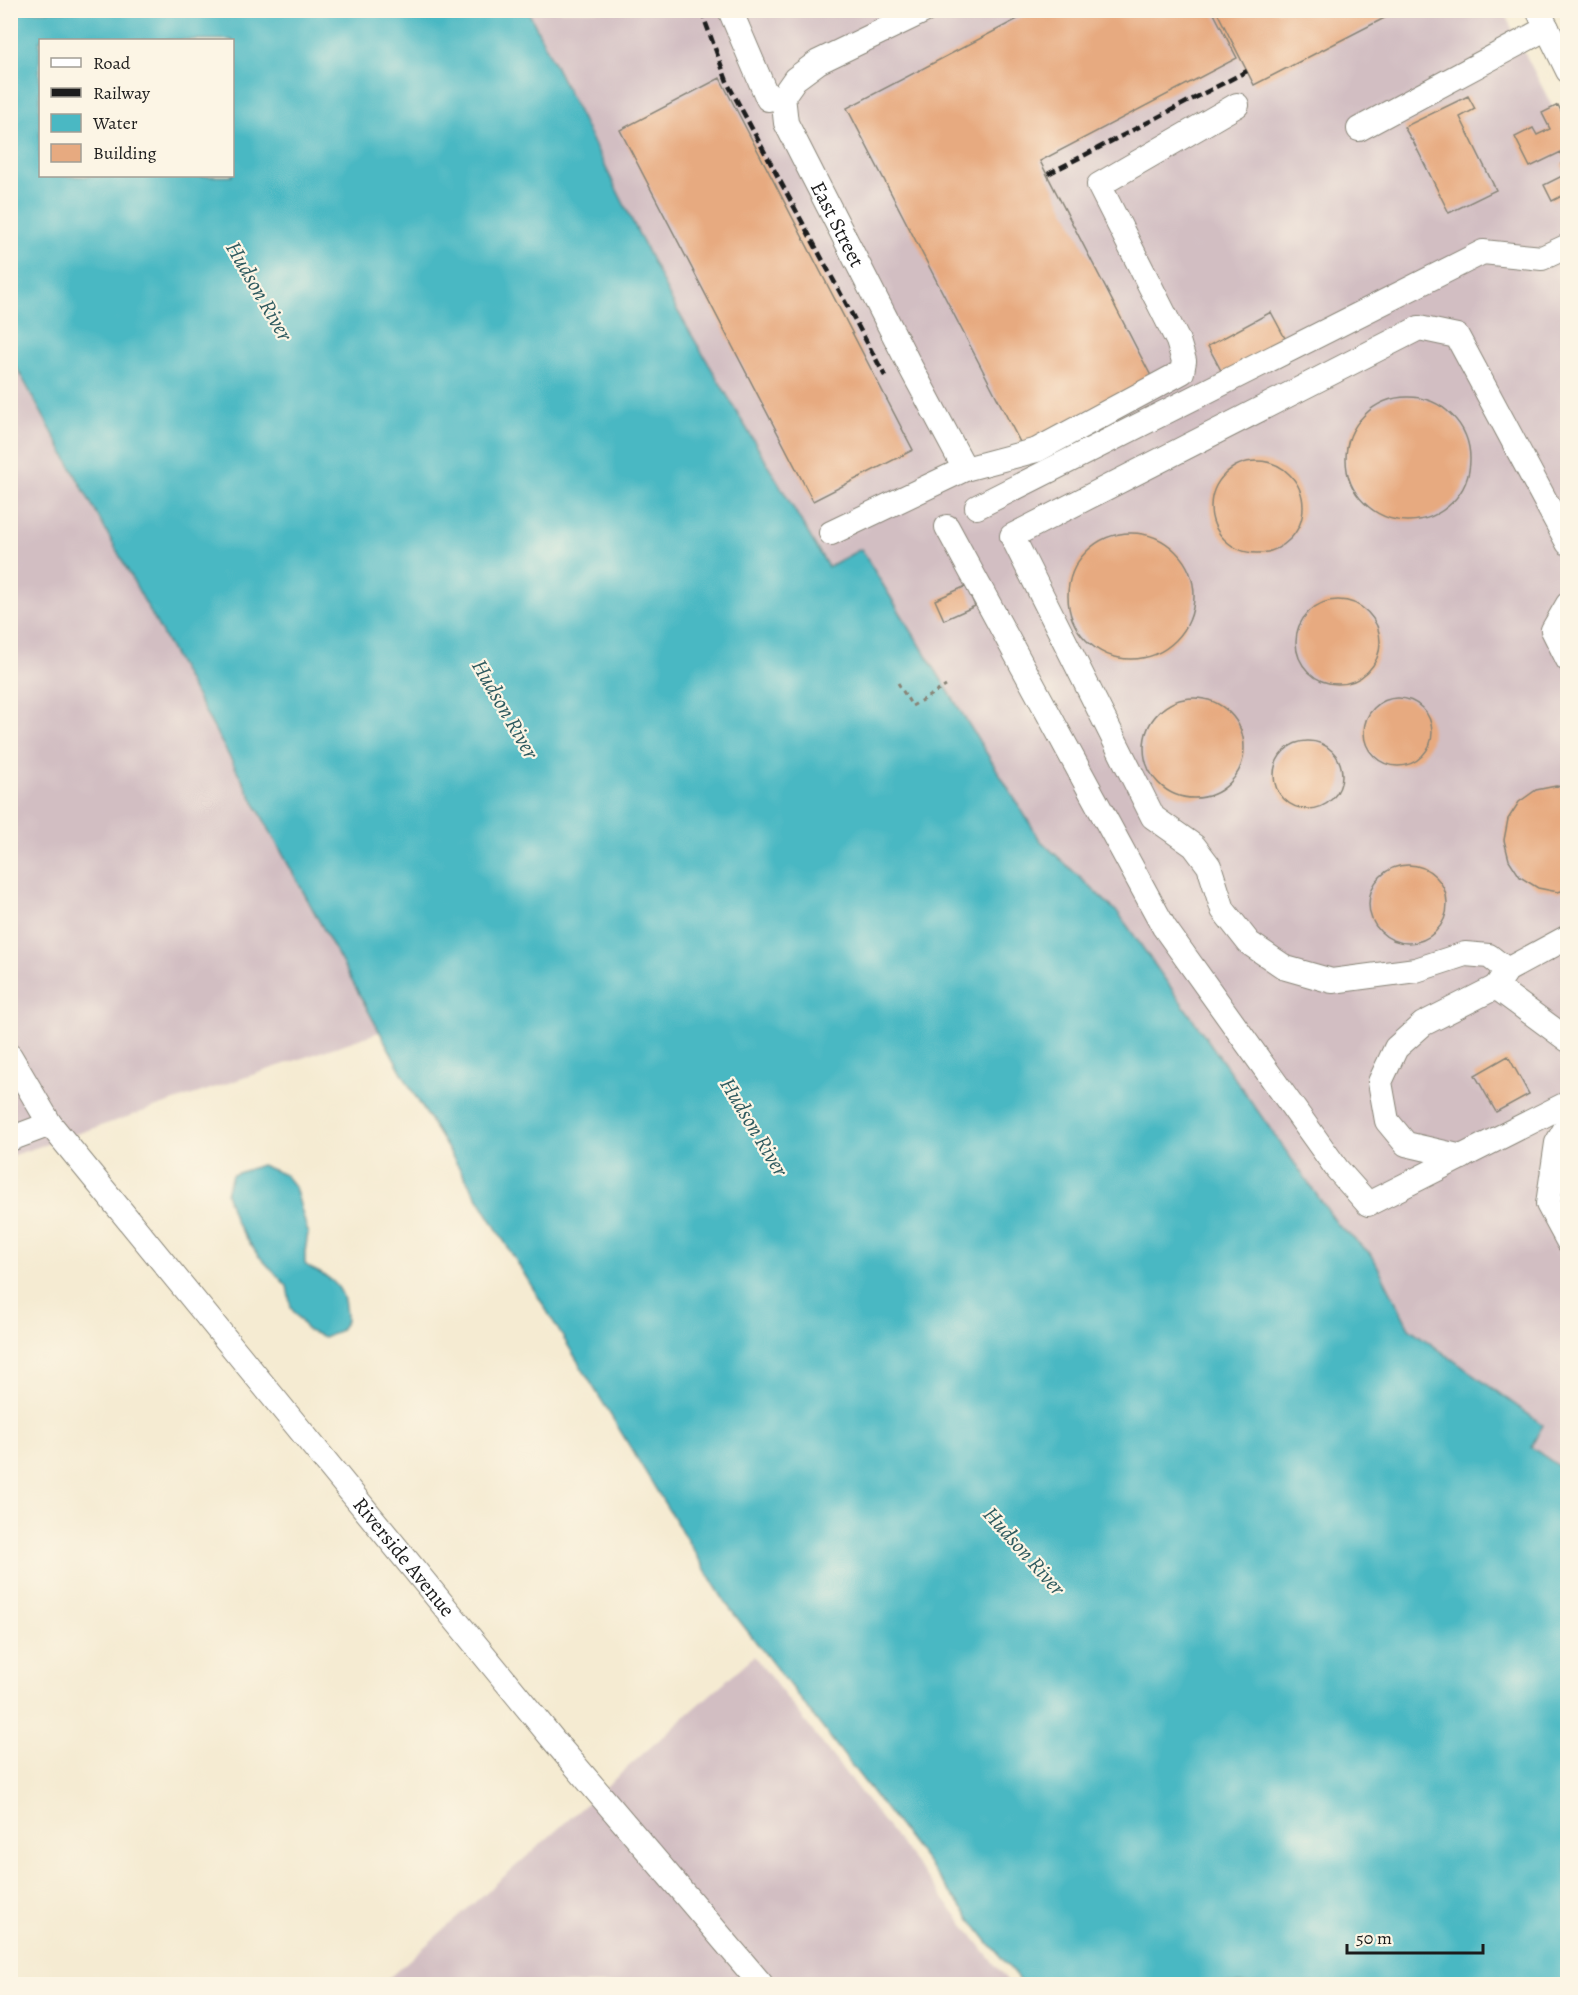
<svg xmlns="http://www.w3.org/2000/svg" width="1578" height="1995" font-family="Alegreya,serif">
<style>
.industrial{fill:#d2bec2}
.water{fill:#4ab8c3;stroke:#336a70;stroke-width:1.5;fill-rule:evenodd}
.building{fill:#e7aa80}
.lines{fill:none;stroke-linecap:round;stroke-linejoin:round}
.minor-casing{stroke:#888477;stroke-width:26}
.path{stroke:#888477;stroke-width:3;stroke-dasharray:4.5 4.5;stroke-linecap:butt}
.minor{stroke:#fff;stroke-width:24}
.rail{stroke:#1c1c1c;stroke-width:4.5;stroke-dasharray:9 4.5;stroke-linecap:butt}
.labels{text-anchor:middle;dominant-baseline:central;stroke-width:4.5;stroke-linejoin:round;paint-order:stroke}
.street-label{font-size:21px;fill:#1c1c1c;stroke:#fcf5e5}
.water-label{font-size:22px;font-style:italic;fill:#2e5a5f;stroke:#fcf5e5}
</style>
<rect width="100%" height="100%" fill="#fcf5e5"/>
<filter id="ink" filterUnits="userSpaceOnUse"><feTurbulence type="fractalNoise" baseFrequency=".0167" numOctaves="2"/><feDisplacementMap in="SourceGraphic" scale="12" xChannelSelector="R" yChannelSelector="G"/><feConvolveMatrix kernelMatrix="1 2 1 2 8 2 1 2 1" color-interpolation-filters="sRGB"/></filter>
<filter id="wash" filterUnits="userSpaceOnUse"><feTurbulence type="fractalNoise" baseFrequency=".008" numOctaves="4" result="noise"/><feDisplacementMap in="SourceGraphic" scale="24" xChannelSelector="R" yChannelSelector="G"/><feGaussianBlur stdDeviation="1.35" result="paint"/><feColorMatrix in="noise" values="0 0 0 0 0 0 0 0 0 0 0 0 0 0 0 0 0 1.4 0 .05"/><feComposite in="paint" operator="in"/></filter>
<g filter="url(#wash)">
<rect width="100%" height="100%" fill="#f5ebd2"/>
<path class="industrial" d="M528,11H1503L1568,137L1567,1472L1531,1447L1542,1425L1409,1328L1372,1255L1338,1225L1119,914L1040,840L861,549L828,567L674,305Z
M10,357L380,1032L11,1156H10Z
M754,1656L1010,1984H382Z"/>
<path class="water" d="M10,11H528L674,305L828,567L861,549L1040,840L1119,914L1338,1225L1372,1255L1409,1328L1543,1425L1531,1447L1567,1472V1984H1023L990,1944L725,1602L411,1089L11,357ZM40,40H232V176H40Z
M261,1165L285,1175L295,1187L308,1233L305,1252V1264C313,1271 323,1273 331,1280C344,1290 346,1305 346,1321L339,1331L324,1337L308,1331L291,1308L287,1286L257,1254L235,1221L226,1193L232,1175Z"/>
<g id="blocks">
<path class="building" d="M1035,10H1212L1237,58L1040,161L1152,378L1022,446L847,108Z
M1216,10H1400L1254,85Z
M720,78L913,450L813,501L620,130Z
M1468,96L1475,109L1460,117L1496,190L1449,213L1412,139H1411L1404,127Z
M1558,105L1568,125V170L1564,171L1561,164L1566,162L1561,152L1530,167L1515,137L1533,128L1537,135L1550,129L1542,113Z
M1568,173V193L1552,201L1544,185Z
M1271,312L1287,342L1224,376L1208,346Z
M1346 459a62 62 0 1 1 124 0a62 62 0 1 1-124 0Z
M1211 507a46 46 0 1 1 92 0a46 46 0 1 1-92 0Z
M1068 596a63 63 0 1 1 126 0a63 63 0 1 1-126 0Z
M966,586L975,606L944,620L935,600Z
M1296 642a42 42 0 1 1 84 0a42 42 0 1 1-84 0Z
M1144 748a50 50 0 1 1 100 0a50 50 0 1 1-100 0Z
M1364 732a34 34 0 1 1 68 0a34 34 0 1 1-68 0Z
M1274 775a34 34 0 1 1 68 0a34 34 0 1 1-68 0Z
M1556,786L1568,788V889L1558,892L1538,888L1520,877L1509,860L1504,840L1508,819L1519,802L1536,790Z
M1369 904a39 39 0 1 1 78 0a39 39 0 1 1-78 0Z
M1508,1056L1529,1094L1496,1112L1475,1075Z"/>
</g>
</g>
<g filter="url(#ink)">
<use href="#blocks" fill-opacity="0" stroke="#888477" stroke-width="1.5"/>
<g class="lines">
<g class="minor-casing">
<g id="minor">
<path d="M730,10L768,99L783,96"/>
<path id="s1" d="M926,10L818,62L795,79L783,96L786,123L911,368L965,469"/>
<path d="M1538,10L1568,71"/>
<path d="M1359,129L1547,28"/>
<path d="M977,507L1483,252L1542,258L1568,246"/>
<path d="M947,527L1164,927L1337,1169L1368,1204L1568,1103"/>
<path d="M831,533L965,469L1037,450L1182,372L1184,361L1178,341L1099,185L1237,105"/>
<path d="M1568,604L1553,630L1568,660"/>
<path d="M1568,937L1507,970L1496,987L1568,1040"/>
<path d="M1507,970L1489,956L1465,954L1416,970L1332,981L1286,968L1249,943L1223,910L1209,866L1194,846L1153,817L1012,536L1419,328L1457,336L1568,543"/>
<path d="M10,1056L50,1124"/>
<path d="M1568,1124L1557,1143L1548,1204L1568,1241"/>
<path id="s2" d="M10,1139L50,1124L556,1743L761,1984"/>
<path d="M1462,1157L1406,1144L1387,1121L1380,1082L1396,1048L1423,1024L1496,987"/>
</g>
</g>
<path class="path" d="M898,683L912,706L946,686"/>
<use href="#minor" class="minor"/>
<path class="rail" d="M701,10L728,84L885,376
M722,10L775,15L829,10
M1048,174L1247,71"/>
</g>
</g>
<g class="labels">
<g class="street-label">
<text stroke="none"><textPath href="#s1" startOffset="310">East Street</textPath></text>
<text stroke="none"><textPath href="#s2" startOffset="602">Riverside Avenue</textPath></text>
</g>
<g class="water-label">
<text transform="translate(259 291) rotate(60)">Hudson River</text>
<text transform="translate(505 709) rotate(60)">Hudson River</text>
<text transform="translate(754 1127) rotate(59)">Hudson River</text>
<text transform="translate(1024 1551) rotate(48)">Hudson River</text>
</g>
</g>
<rect width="1578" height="1995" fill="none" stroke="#fcf5e5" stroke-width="36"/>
<rect x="39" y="39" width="195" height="138" fill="#fcf5e5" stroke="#a29e95" stroke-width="1.5"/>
<rect x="51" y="58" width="30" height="9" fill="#ffffff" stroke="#a29e95" stroke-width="1.5"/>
<text x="93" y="69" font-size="18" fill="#1c1c1c">Road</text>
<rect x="51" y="88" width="30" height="9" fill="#1c1c1c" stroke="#a29e95" stroke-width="1.5"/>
<text x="93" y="99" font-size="18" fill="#1c1c1c">Railway</text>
<rect x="51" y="114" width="30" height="18" fill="#4ab8c3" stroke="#a29e95" stroke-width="1.5"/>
<text x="93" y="129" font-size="18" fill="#1c1c1c">Water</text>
<rect x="51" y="144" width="30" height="18" fill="#e7aa80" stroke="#a29e95" stroke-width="1.5"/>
<text x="93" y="159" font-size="18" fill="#1c1c1c">Building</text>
<path d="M1347 1944v9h136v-9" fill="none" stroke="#1c1c1c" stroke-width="3"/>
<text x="1356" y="1944" font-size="18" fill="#1c1c1c" stroke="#fcf5e5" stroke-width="4.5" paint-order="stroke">50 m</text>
</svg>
